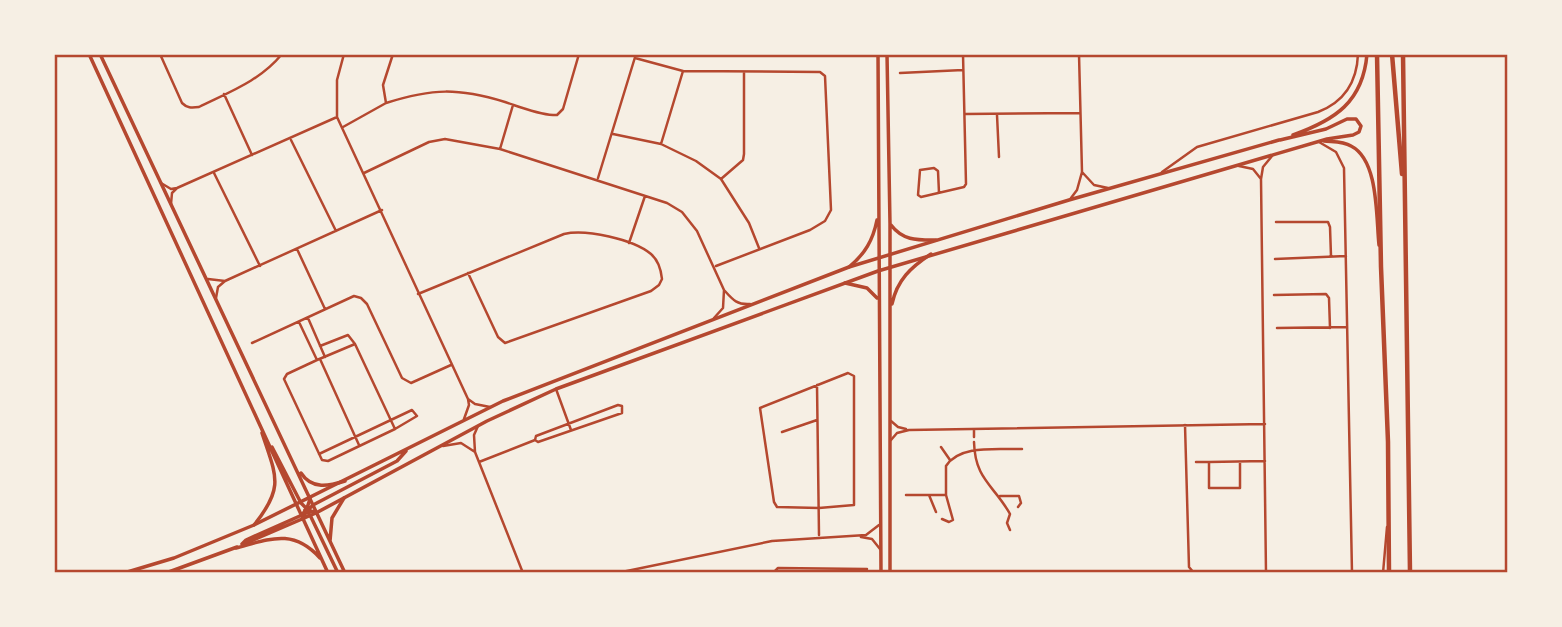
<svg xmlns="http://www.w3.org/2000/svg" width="1562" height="627" font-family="Signika,sans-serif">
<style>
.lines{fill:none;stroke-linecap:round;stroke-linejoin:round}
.minor{stroke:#b5482f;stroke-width:2.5}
.tertiary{stroke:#b5482f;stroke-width:3.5}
.secondary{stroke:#b5482f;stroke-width:3.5}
.trunk{stroke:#b5482f;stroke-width:4.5}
.neatline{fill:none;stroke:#b5482f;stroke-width:2.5}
</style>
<rect width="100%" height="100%" fill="#f6efe4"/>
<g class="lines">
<path class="minor" d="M160,54L182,103C187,108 191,108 199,107C229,92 260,81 282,54
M344,54L337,80V117L468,399L475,404L490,407
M393,54L383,85L386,103C433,88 458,88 505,102C520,107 537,114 553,115H557L563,109L579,54
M635,58L683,71L820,72L825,76L831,210L825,221L810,230L716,266
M900,73L963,70
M224,94L252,155
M965,114L1080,113
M997,115L999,157
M343,127L386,103
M613,134L661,144L696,161L721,179L749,223L759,248
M291,140L336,231
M1319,142L1336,152L1344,168L1352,573
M661,144L683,71
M500,149L513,105
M1239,166L1253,169L1261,179
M1082,172L1094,185L1108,188
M1162,172L1197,147L1318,112C1344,102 1357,82 1358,54
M214,173L260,266
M364,173L429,142L445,139L500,149L667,203L682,212L697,231L724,290L723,308L714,318
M598,178L636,54
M721,179L743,160L744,154V73
M161,183L171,189L177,188L337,117
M939,193L938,171L934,168L920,170L918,195L921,197L964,187L966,184L963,54
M1071,198L1077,190L1082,172L1079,54
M171,204L172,193L177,188
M1276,222H1328L1330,227L1331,256
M629,243L645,196
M297,249L325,309
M1275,259L1346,256
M208,279L225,281
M724,290C733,300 737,305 750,304
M418,294L564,234C586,229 633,239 651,254C658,260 661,269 662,279L659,285L651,291L505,343L498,337L468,273
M1274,295L1326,294L1329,298L1330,328
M216,298L218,287L225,281L382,210
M308,318L325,357
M299,322L317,360L287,374L284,379L322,460L328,461L395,429L417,416L412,410L319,454
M1277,328L1347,327
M252,343L354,296L361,298L367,304L402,378L411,383L451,365
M320,346L348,335L355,344
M320,359L359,445
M317,360L355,344L395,429
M848,373L854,376V505L819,508L777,507L774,502L760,408Z
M817,385L819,535
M556,389L571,430
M464,419L469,405L468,399
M891,421L898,427L906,429
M1185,425L1189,567L1194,573
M478,426L474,435L475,452L523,573
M782,432L817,420
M974,437V429
M891,440L897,433L909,430L1265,424
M974,442C975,480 994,485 1010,514L1007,523L1010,530
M443,446L461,443L475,452
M941,447L950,460
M479,462L535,440L538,442L622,413V406L618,405L536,436L535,440
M1196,462H1209
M1240,462V488H1209V462L1265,461
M906,495H946L953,520L949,522L942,519
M929,495L936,512
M946,495V466C960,444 998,450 1022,449
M1000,496H1019L1021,503L1018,507
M861,537L872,539L880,549
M485,573H493
M617,573L772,541L866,535L879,525
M773,573L778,568L867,569
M1257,573H1266
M1266,573L1261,179L1263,167L1272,156
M1383,573L1387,527"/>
<path class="tertiary" d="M1293,135C1335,120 1363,102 1367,54
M1324,141C1333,142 1343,141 1351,146C1379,160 1376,218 1379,245
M303,519L306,512L313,505L397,461L406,451
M242,544L246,540L302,515L307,508L310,499
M244,544L316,513L487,421L556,389L878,271L1327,139L1353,135L1359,132L1361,126L1356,119H1347L1326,129L1280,140
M124,573L174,558L254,525L503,401L849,267L1069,200L1279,140
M166,573L237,547"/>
<path class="secondary" d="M89,54L328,573
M100,54L345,573
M878,54L881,573
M887,54L890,224V573
M891,225C903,241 918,240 936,240
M849,267C865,254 873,240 877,220
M845,283L867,288L877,298
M892,304C897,280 911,267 931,254
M272,447L301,503L308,510L316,513
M301,473C312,490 329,486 345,481
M305,510L310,515L338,573
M254,525C285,487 276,476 262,433
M330,541L332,518L344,498
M236,548C270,539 293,528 320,558"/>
<path class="trunk" d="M1377,54L1381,267L1388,442L1389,573
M1392,54L1402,174
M1403,54L1410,573"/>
</g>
<rect width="1562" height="627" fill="none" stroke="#f6efe4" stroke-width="112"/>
<rect x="56" y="56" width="1450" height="515" class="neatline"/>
</svg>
